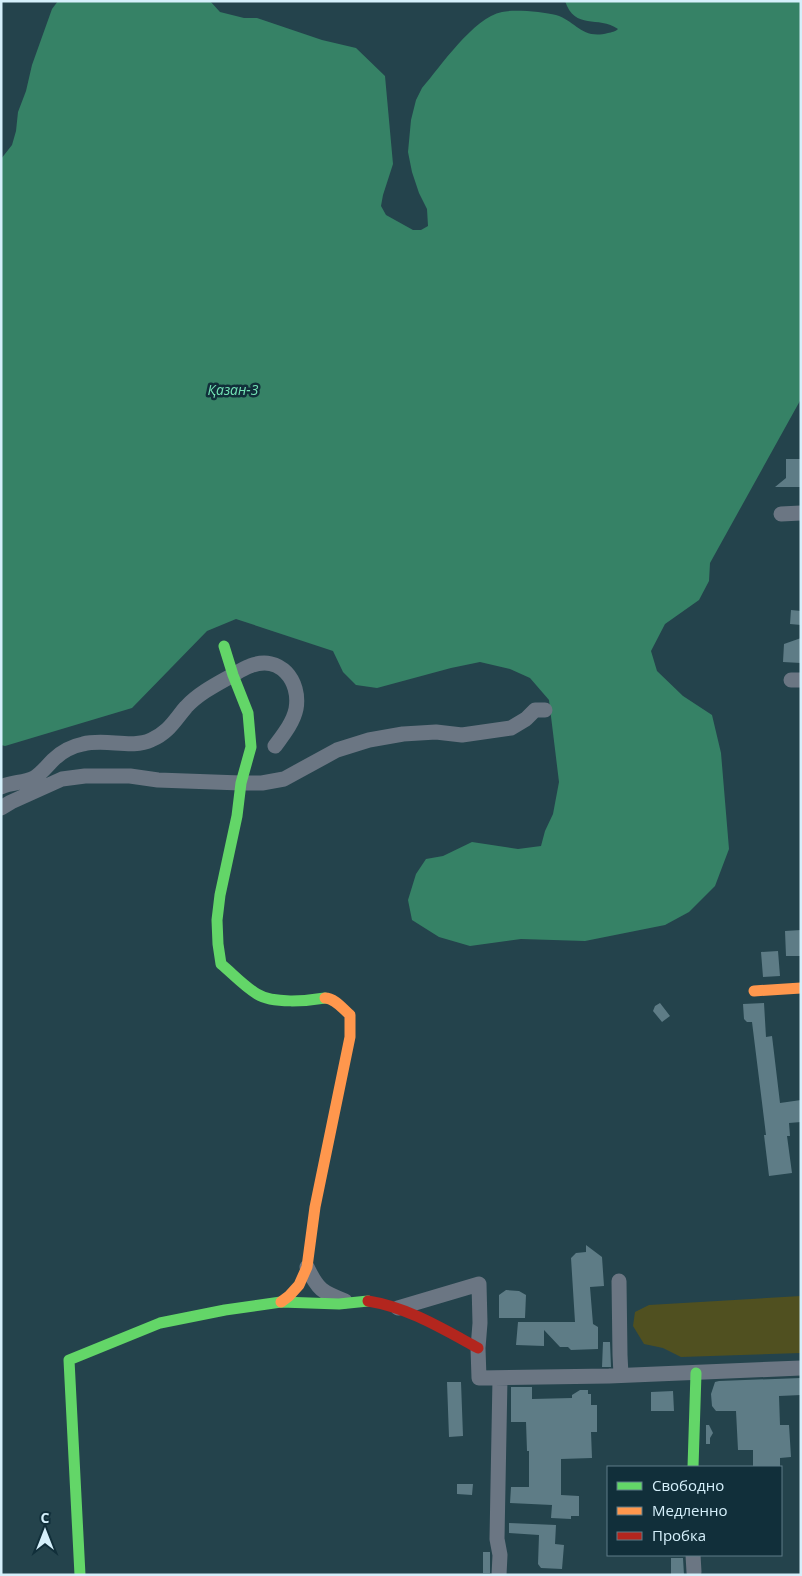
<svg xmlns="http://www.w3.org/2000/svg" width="802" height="1576" font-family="'Open Sans',sans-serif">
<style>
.green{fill:#505020}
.water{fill:#368266}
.building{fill:#5e7c86}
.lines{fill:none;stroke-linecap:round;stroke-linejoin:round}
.street{stroke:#6b7683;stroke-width:15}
.fast{stroke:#63d668;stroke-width:11}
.slow{stroke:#ff974d;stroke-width:11}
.jam{stroke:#b3261e;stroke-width:11}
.labels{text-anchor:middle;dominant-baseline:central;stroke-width:5;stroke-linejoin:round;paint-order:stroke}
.water-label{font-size:14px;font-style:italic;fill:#73e3b5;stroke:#112f3a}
</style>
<rect width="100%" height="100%" fill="#24434c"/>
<path class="green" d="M801,1296V1353L681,1357L663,1348L644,1344L633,1326L635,1312L649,1305Z"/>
<path class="water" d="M58,1H210L220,12L244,18H257L322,40L356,48L385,76L393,164L383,195L381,206L386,215L413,230H421L428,226L427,209L419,193L412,172L408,152L411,120L416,100L422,88C441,66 473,18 502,12C514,9 544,12 556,15C576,21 582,40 608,33C612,32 615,32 618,29C598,15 575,31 565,1H801V399L710,563L709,581L699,600L665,624L651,651L657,671L683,696L712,715L721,753L729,849L715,886L689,912L665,925L585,941L521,939L470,946L439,937L412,920L408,900L416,874L426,859L443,856L472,842L518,849L541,846L545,831L553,814L559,782L549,700L530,678L510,669L480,662L451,668L377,688L356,685L343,672L333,651L236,619L207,631L132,708L5,746L1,745V159L12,145L16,131L18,112L26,91L32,65L52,9Z"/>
<path class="building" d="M786,459H801V487H775L786,478Z
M791,610L801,611V625L790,624Z
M801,638V663L783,662L784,644Z
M801,930V956H786L785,931Z
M778,951L780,976L763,977L761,952Z
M660,1003L670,1016L662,1022L653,1011L655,1006Z
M764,1003L766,1037L772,1036L780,1103L801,1100V1122L789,1123L790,1136H787L792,1173L769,1176L764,1135H766L752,1022H747L744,1019L743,1004Z
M586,1245L602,1257L604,1286L590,1287L593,1324L598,1327V1349L571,1350L568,1347H560L544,1330V1346L516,1345L518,1322H575L571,1258L576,1253L586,1252Z
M506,1290L519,1291L526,1295L525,1318H499V1295Z
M603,1342H610L611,1367H602Z
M801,1378V1395L779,1396L780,1425H789L791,1457L780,1458V1467H753V1450H738L736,1411H716L712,1406L711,1394L715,1382L719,1381Z
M447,1382H461L463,1436L449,1437Z
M511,1387H532V1399L572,1398V1395L580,1390H588V1394H591V1405H597V1432H591L592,1458L561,1459V1495L579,1496V1516H571V1519L551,1518L552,1505L510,1503L511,1487H529V1451H527L526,1422H511Z
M673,1391L674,1411H651V1392Z
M706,1425H709L713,1433L710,1438V1444H706Z
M457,1484H473L472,1495L457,1494Z
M509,1523L556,1525L555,1544L564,1545L562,1569L541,1568L538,1564L539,1535L509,1533Z
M483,1552H490V1573H483Z
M671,1558H683L684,1575H671Z"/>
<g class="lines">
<path class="street" d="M781,514L801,513
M791,680H801
M1,787C11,782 24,783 34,778C42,773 47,766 53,760C61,752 73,746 83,744C105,738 132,749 151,740C169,732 174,721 186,707C199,693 217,684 233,675C238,672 244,668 250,666C280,654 301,681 296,709C293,723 283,735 275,746
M1,808L11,802L62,779L85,776H130L158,780L241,783H262L284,779L337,750L369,740L403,734L436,732L462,735L511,728L526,719L535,710H545
M307,1267C318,1290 322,1292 345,1301
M619,1281L620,1355L621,1375
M398,1308L479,1284L480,1323L478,1348L479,1378L609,1376L801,1368
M693,1555L694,1572
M499,1575L500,1555L497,1539L500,1378"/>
<path class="fast" d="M224,646L233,675L248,713L251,747L241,783L237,816L220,895L217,920L218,944L221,964C233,974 244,986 257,994C273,1004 307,1001 325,998
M693,1467L696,1373
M80,1575L69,1360L160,1323L225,1310L281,1302L339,1304L368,1301"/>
<path class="slow" d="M754,991L801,988
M281,1302L289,1296L299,1285L307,1267L315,1207L350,1037V1015C343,1009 335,998 325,998"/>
<path class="jam" d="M368,1301C407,1307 443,1329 478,1348"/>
</g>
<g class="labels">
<g class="water-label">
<text x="233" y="389">Қазан-3</text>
</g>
</g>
<rect width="802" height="1576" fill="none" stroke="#d5f0fb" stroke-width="5"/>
<rect x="607" y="1466" width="175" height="90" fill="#112f3a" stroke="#5f7c87"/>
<rect x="617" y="1482" width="25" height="8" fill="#63d668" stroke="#5f7c87"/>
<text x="652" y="1491" font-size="15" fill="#d5f0fb">Свободно</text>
<rect x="617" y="1507" width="25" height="8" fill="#ff974d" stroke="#5f7c87"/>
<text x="652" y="1516" font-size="15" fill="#d5f0fb">Медленно</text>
<rect x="617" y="1532" width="25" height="8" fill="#b3261e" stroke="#5f7c87"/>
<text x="652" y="1541" font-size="15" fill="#d5f0fb">Пробка</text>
<g transform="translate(45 1531)" stroke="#112f3a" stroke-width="4" paint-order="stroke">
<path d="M0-4L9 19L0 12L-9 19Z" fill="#d5f0fb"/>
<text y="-8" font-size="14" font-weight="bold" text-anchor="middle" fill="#d5f0fb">С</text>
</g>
</svg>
